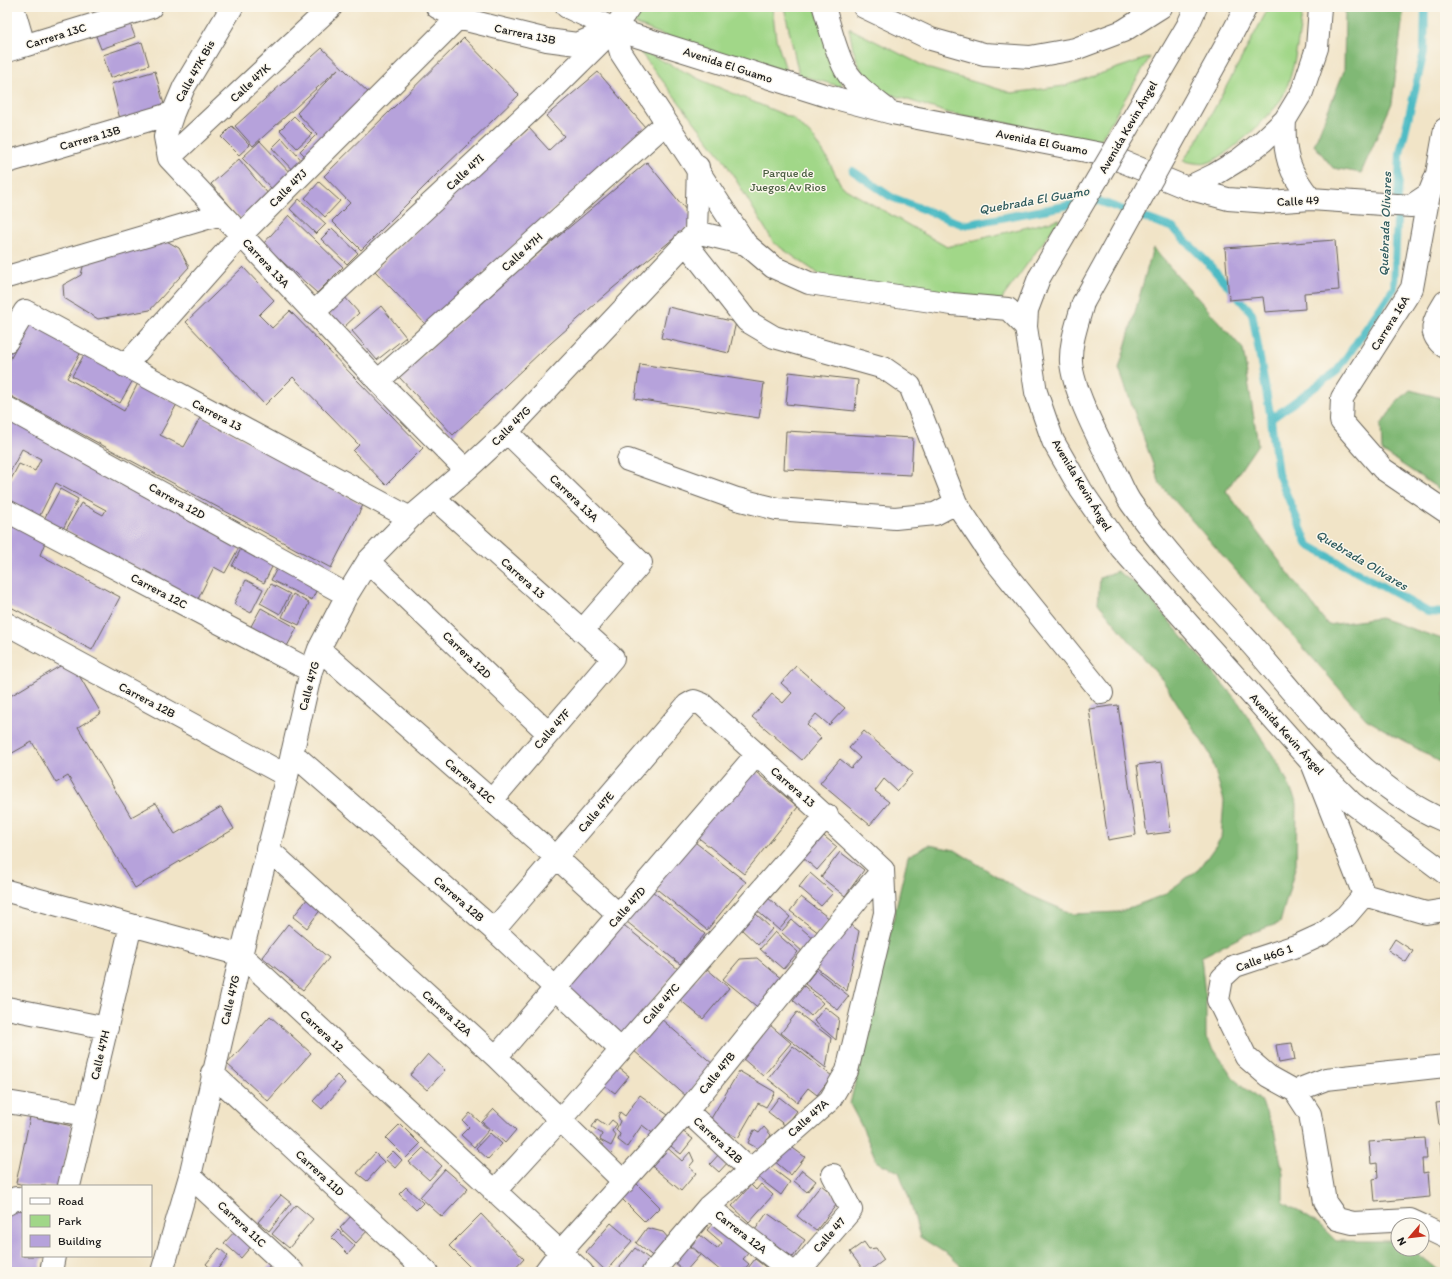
<svg xmlns="http://www.w3.org/2000/svg" width="1452" height="1279" font-family="Itim,sans-serif">
<style>
.green{fill:#a1d788;stroke:#5e7a52}
.forest{fill:#80b874;stroke:#4e6a48}
.lines{fill:none;stroke-linecap:round;stroke-linejoin:round}
.stream{stroke:#4dbbc4;stroke-width:8}
.building{fill:#b6a2db}
.minor-casing{stroke:#676258;stroke-width:24}
.major-casing{stroke:#676258;stroke-width:24}
.minor{stroke:#fff;stroke-width:22}
.major{stroke:#fff;stroke-width:22}
.major-bridge-casing{stroke:#676258;stroke-width:24;stroke-linecap:butt}
.major-bridge{stroke:#fff;stroke-width:22}
.labels{text-anchor:middle;dominant-baseline:central;stroke-width:3;stroke-linejoin:round;paint-order:stroke}
.street-label{font-size:12px;fill:#1c1c1c;stroke:#fbf7ec}
.park-label{font-size:12px;fill:#4b5d42;stroke:#fbf7ec}
.water-label{font-size:13px;font-style:italic;fill:#305c5f;stroke:#fbf7ec}
</style>
<rect width="100%" height="100%" fill="#fbf7ec"/>
<filter id="ink" filterUnits="userSpaceOnUse"><feTurbulence type="fractalNoise" baseFrequency=".025" numOctaves="2"/><feDisplacementMap in="SourceGraphic" scale="8" xChannelSelector="R" yChannelSelector="G"/><feConvolveMatrix kernelMatrix="1 2 1 2 8 2 1 2 1" color-interpolation-filters="sRGB"/></filter>
<filter id="wash" filterUnits="userSpaceOnUse"><feTurbulence type="fractalNoise" baseFrequency=".012" numOctaves="4" result="noise"/><feDisplacementMap in="SourceGraphic" scale="16" xChannelSelector="R" yChannelSelector="G"/><feGaussianBlur stdDeviation="0.9" result="paint"/><feColorMatrix in="noise" values="0 0 0 0 0 0 0 0 0 0 0 0 0 0 0 0 0 1.4 0 .05"/><feComposite in="paint" operator="in"/></filter>
<g filter="url(#wash)">
<rect width="100%" height="100%" fill="#f1e4c7"/>
<path class="green" d="M638,7H772L776,39L788,76L701,50L633,23Z
M784,7H815L842,87L799,75Z
M1269,7H1303C1299,34 1295,72 1283,96C1274,114 1226,158 1207,163C1201,165 1190,162 1183,161L1197,141Z
M849,28L930,69L1012,93L1064,86L1150,57L1096,147L1036,128L948,113L884,92L861,70L853,49Z
M637,48L701,80L792,118L814,138L827,158L842,187L947,247L1060,219L1001,300L833,284L774,243L724,160Z"/>
<path class="forest" d="M1345,7H1404L1392,103L1361,173L1333,168L1314,145L1344,71Z
M1153,248L1243,349L1258,444L1226,491L1328,625L1380,618L1445,640V765L1366,719L1160,484L1119,369Z
M1410,390L1445,399V493L1382,451L1381,425L1396,403Z
M1117,571L1141,588L1239,703L1281,768L1297,803L1296,865L1280,923L1245,935L1201,957L1206,1004V1038L1235,1080L1261,1101L1274,1130L1283,1173V1202L1319,1224L1336,1241H1398V1249H1412L1441,1272H968L950,1256L920,1237L909,1198L899,1172L877,1162L863,1129L850,1104L908,856L929,845L955,850L1022,892L1073,914L1119,912L1163,895L1199,869L1221,838L1224,801L1210,754L1163,681L1098,603L1100,578Z"/>
<g class="lines">
<path class="stream" d="M853,171L891,197L964,225L1096,200L1173,228L1206,261L1252,313L1271,419L1278,474L1308,545L1428,612L1445,613
M1271,419L1337,371L1394,288L1400,153L1424,52L1425,7"/>
</g>
<g id="blocks">
<path class="building" d="M128,18L135,37L101,49L94,31Z
M464,38L519,95L440,171L361,250L332,221L350,203L324,176Z
M142,42L149,65L110,78L103,55Z
M322,48L372,96L309,160L300,151L317,134L297,113L339,68L253,146L235,126Z
M155,71L166,112L121,123L111,84Z
M598,72L645,127L545,217L427,326L375,271L492,158L529,128L549,150L564,136L546,116Z
M294,116L312,134L297,148L280,130Z
M232,126L250,145L239,155L221,137Z
M282,138L305,164L295,173L272,148Z
M260,141L292,175L274,191L242,158Z
M239,159L269,195L241,219L211,184Z
M647,162L695,221L613,288L542,351L453,435L399,377L491,293Z
M319,182L340,201L325,217L305,198Z
M299,199L326,224L316,234L290,209Z
M289,215L343,267L317,293L263,244Z
M332,228L358,253L347,264L321,239Z
M163,239L179,248L189,267L150,310L98,319L64,298L63,285L81,275L85,259Z
M1335,240L1339,290L1304,293L1305,309L1265,312L1263,297L1229,300L1225,248Z
M243,267L274,300L259,315L272,328L290,311L423,448L386,485L353,451L359,445L293,377L265,405L186,322Z
M342,294L359,313L343,328L325,309Z
M381,306L406,337L377,360L352,331Z
M668,307L736,322L729,353L661,338Z
M31,321L82,350L67,378L124,411L138,383L177,404L160,435L184,447L201,416L363,505L331,568L7,394V365Z
M85,353L133,380L120,403L72,376Z
M640,364L764,383L759,418L635,399Z
M789,372L858,380L855,411L786,404Z
M7,415L242,542L225,573L214,567L197,601L66,530L81,503L103,515L106,510L56,483L38,519L7,502V487L19,464L35,471L41,459L22,449L7,478Z
M786,431L913,438L911,475L784,469Z
M60,489L78,499L62,531L43,521Z
M7,521L46,540L40,555L120,597L92,650L7,605Z
M243,545L275,561L264,583L232,566Z
M280,562L320,582L312,600L271,580Z
M246,580L263,589L251,613L234,604Z
M271,584L290,594L280,614L260,603Z
M293,594L309,603L299,625L282,617Z
M261,608L297,628L286,648L250,628Z
M70,660L101,713L78,727L131,817L156,803L175,834L221,807L234,829L135,888L68,776L56,783L32,742L7,756V698Z
M796,666L845,708L829,725L816,714L807,725L821,738L802,760L752,717L772,694L783,703L792,693L781,683Z
M1118,705L1136,835L1108,840L1089,709Z
M864,731L913,773L897,791L884,779L875,791L889,802L870,825L820,783L840,759L851,768L860,758L849,748Z
M1162,762L1171,832L1147,835L1137,765Z
M750,767L798,807L744,874L695,835Z
M819,832L837,847L817,870L800,855Z
M691,839L746,882L707,930L653,886Z
M840,852L864,870L845,896L821,877Z
M810,873L833,893L821,906L799,887Z
M647,887L705,934L680,964L622,918Z
M767,897L790,917L779,930L756,910Z
M801,897L830,919L819,933L790,911Z
M308,898L321,909L307,928L293,917Z
M755,913L772,929L758,945L740,928Z
M843,919L859,931L847,991L809,962Z
M792,920L816,941L805,954L781,932Z
M620,922L678,969L621,1040L563,992Z
M288,924L329,958L303,990L262,957Z
M775,932L798,952L783,969L760,949Z
M1395,939L1413,951L1406,962L1388,950Z
M757,958L784,981L761,1010L723,979L740,959Z
M706,968L729,988L703,1019L679,999Z
M816,970L849,996L838,1010L805,984Z
M804,986L823,1003L811,1016L793,1000Z
M825,1007L839,1018L836,1040L814,1021Z
M797,1012L831,1038L826,1068L781,1033Z
M270,1016L311,1053L268,1101L227,1064Z
M660,1018L714,1065L686,1096L633,1050Z
M770,1025L791,1043L763,1076L742,1058Z
M1292,1043L1295,1060L1279,1063L1276,1045Z
M793,1046L832,1076L817,1095L808,1088L797,1102L768,1079Z
M428,1054L445,1070L427,1090L410,1075Z
M614,1064L629,1076L615,1093L600,1082Z
M739,1071L775,1092L766,1107L758,1103L738,1138L709,1122Z
M337,1075L345,1083L322,1109L313,1101Z
M640,1095L668,1115L655,1135L642,1125L627,1147L618,1140L620,1134L616,1130L620,1121L618,1116L620,1112L625,1116Z
M779,1097L797,1111L786,1126L768,1112Z
M1445,1102V1125H1439L1436,1103Z
M494,1109L516,1130L505,1143L482,1122Z
M470,1113L489,1130L474,1147L461,1135L469,1127L463,1121Z
M30,1117L72,1126L60,1186H28L16,1183Z
M597,1119L607,1126L612,1120L617,1124L612,1131L616,1136L611,1146L600,1140L602,1134L592,1127Z
M400,1124L420,1144L406,1158L386,1138Z
M764,1127L771,1135L762,1151L748,1143L754,1130L759,1133Z
M678,1128L693,1139L681,1154L667,1143Z
M490,1133L502,1144L488,1159L476,1148Z
M1425,1138L1427,1159H1422L1423,1173L1428,1172L1430,1197L1375,1202L1373,1179L1378,1178L1377,1163L1371,1164L1369,1142Z
M1440,1139H1445V1162L1442,1163Z
M786,1143L805,1157L791,1175L773,1160Z
M663,1144L682,1161L690,1152L694,1161L689,1167L696,1173L681,1191L647,1162Z
M423,1148L442,1166L429,1180L409,1162Z
M393,1151L402,1160L395,1168L385,1159Z
M721,1152L730,1160L719,1172L710,1164Z
M375,1153L384,1162L367,1181L357,1173Z
M764,1162L790,1182L781,1195L754,1174Z
M445,1169L468,1189L442,1217L420,1197Z
M802,1170L816,1181L807,1192L794,1181Z
M633,1180L660,1207L645,1222L618,1195Z
M761,1184L773,1195L749,1222L732,1206L751,1185L756,1190Z
M821,1185L840,1200L816,1231L797,1216Z
M406,1187L423,1203L416,1210L399,1194Z
M281,1195L291,1203L269,1231L258,1222Z
M11,1203L23,1206V1256H43L39,1272H7V1220Z
M296,1205L313,1219L289,1248L272,1234Z
M767,1213L805,1240L793,1257L755,1230Z
M353,1214L369,1229L356,1243L340,1228Z
M481,1214L524,1259L512,1272H475L449,1246Z
M716,1219L752,1249L743,1259L749,1264L742,1272H722L691,1246L700,1235L717,1249L722,1243L707,1230Z
M611,1223L632,1241L606,1271L586,1252Z
M647,1228L663,1232L669,1239L655,1258L636,1243Z
M237,1229L253,1244L241,1258L224,1243Z
M338,1230L355,1246L348,1254L331,1237Z
M682,1240L700,1255L685,1272L668,1256Z
M864,1242L869,1249L876,1248L884,1260L868,1272H865L850,1252Z
M219,1248L228,1256L215,1272L206,1264Z
M635,1248L652,1261L644,1272H616Z
M755,1259L772,1272H745Z
M271,1264L280,1272H264Z"/>
</g>
</g>
<g filter="url(#ink)">
<use href="#blocks" fill-opacity="0" stroke="#676258" stroke-width="1"/>
<g class="lines">
<g class="minor-casing">
<path id="minor" d="M13,7L24,45
M232,7L184,87L173,113L165,137L169,158L378,381L466,470
M437,7L458,18L547,40L577,44L605,32
M7,51L151,7
M169,158L331,7
M7,162L173,113
M1429,194L1412,288L1342,398L1341,421L1383,469L1445,511
M696,232L746,244
M685,242L747,321L774,337L884,368L910,386L956,503L992,557L1102,693
M7,277L221,214
M1445,302C1435,319 1425,332 1445,347
M313,313L541,101L614,29
M7,341L25,311L410,518
M125,366L241,235L458,18
M378,381L666,123
M7,408L347,595
M507,432L641,563L582,631
M628,460L737,499L777,509L895,518L935,514L956,503
M434,498L613,658L492,800
M7,511L311,671
M368,561L548,733
M7,624L287,776
M319,649L557,858L619,915
M292,753L494,930L621,1050
M1312,763L1364,895
M267,848L496,1057L624,1182
M7,891L241,955L582,1272
M1364,895L1346,916L1323,934L1299,945L1235,966L1222,978L1218,1000L1246,1057L1268,1076L1295,1091L1310,1114L1325,1202L1337,1219L1353,1223L1410,1220L1421,1225
M1364,895L1426,913L1445,910
M494,930L687,705L694,701L702,704C762,760 824,813 883,870
M7,1008L107,1028
M496,1057L756,755
M212,1073L427,1272
M1295,1091L1326,1079L1445,1066
M7,1102L86,1115
M687,1111L750,1170
M190,1176L293,1272
M69,1186L131,925
M494,1192L559,1121L827,815
M7,1204L16,1198L23,1199
M708,1207L792,1272
M1422,1226L1445,1237
M51,1272L54,1256
M162,1272L190,1176L241,955L287,776L311,671L319,649L347,595L368,561L410,518L466,470L507,432L696,232L698,167
M545,1272L560,1252L687,1111L862,894L883,870
M653,1272L708,1207L830,1100L847,1071L885,913L883,870
M798,1272L851,1210L833,1175"/>
</g>
<g class="major-casing">
<path id="major" d="M567,7L614,29L824,95L892,113L1107,155L1187,188L1228,199L1269,202L1311,199L1411,206L1429,194L1437,174L1445,129
M824,7C830,27 835,50 845,69C854,85 871,97 885,108
M864,7L931,39L984,54L1030,57L1075,49L1123,31L1161,7
M1188,25L1196,7
M614,29L621,53L746,244L773,267L809,283L952,304L1008,309L1026,327
M614,29L629,7
M1231,36L1246,7
M1285,120C1283,154 1289,173 1311,199
M1187,188L1214,175L1240,159L1263,141L1285,120L1302,92L1317,48L1320,7
M1039,278L1027,310L1026,327L1036,392L1053,441L1081,490L1121,548L1312,763L1352,803L1445,873
M1083,303C1078,322 1070,342 1071,362C1073,391 1101,443 1114,470C1120,481 1124,493 1131,503C1167,554 1210,599 1252,645C1308,709 1364,787 1445,821"/>
</g>
<use href="#minor" class="minor"/>
<use href="#major" class="major"/>
<g class="major-bridge-casing">
<path id="major-bridge" d="M1039,278L1188,25
M1083,303L1231,36"/>
</g>
<use href="#major-bridge" class="major-bridge"/>
</g>
</g>
<g class="labels">
<g class="street-label">
<text transform="translate(525 34) rotate(12)">Carrera 13B</text>
<text transform="translate(56 36) rotate(-17)">Carrera 13C</text>
<text transform="translate(728 65) rotate(18)">Avenida El Guamo</text>
<text transform="translate(195 71) rotate(-61)">Calle 47K Bis</text>
<text transform="translate(250 83) rotate(-43)">Calle 47K</text>
<text transform="translate(1128 127) rotate(-60)">Avenida Kevin Ángel</text>
<text transform="translate(90 138) rotate(-16)">Carrera 13B</text>
<text transform="translate(1042 142) rotate(11)">Avenida El Guamo</text>
<text transform="translate(465 172) rotate(-43)">Calle 47I</text>
<text transform="translate(288 188) rotate(-45)">Calle 47J</text>
<text transform="translate(1298 201) rotate(-3)">Calle 49</text>
<text transform="translate(522 252) rotate(-42)">Calle 47H</text>
<text transform="translate(266 263) rotate(47)">Carrera 13A</text>
<text transform="translate(1390 323) rotate(-58)">Carrera 16A</text>
<text transform="translate(217 415) rotate(28)">Carrera 13</text>
<text transform="translate(511 426) rotate(-45)">Calle 47G</text>
<text transform="translate(1082 485) rotate(59)">Avenida Kevin Ángel</text>
<text transform="translate(574 498) rotate(44)">Carrera 13A</text>
<text transform="translate(177 501) rotate(29)">Carrera 12D</text>
<text transform="translate(523 578) rotate(42)">Carrera 13</text>
<text transform="translate(159 591) rotate(28)">Carrera 12C</text>
<text transform="translate(467 655) rotate(44)">Carrera 12D</text>
<text transform="translate(309 686) rotate(-75)">Calle 47G</text>
<text transform="translate(147 700) rotate(28)">Carrera 12B</text>
<text transform="translate(552 729) rotate(-49)">Calle 47F</text>
<text transform="translate(1287 734) rotate(48)">Avenida Kevin Ángel</text>
<text transform="translate(470 781) rotate(41)">Carrera 12C</text>
<text transform="translate(793 787) rotate(41)">Carrera 13</text>
<text transform="translate(596 812) rotate(-50)">Calle 47E</text>
<text transform="translate(459 899) rotate(41)">Carrera 12B</text>
<text transform="translate(627 907) rotate(-49)">Calle 47D</text>
<text transform="translate(1264 958) rotate(-20)">Calle 46G 1</text>
<text transform="translate(230 1000) rotate(-77)">Calle 47G</text>
<text transform="translate(661 1004) rotate(-49)">Calle 47C</text>
<text transform="translate(447 1013) rotate(42)">Carrera 12A</text>
<text transform="translate(322 1031) rotate(43)">Carrera 12</text>
<text transform="translate(100 1055) rotate(-77)">Calle 47H</text>
<text transform="translate(717 1073) rotate(-51)">Calle 47B</text>
<text transform="translate(808 1118) rotate(-42)">Calle 47A</text>
<text transform="translate(718 1140) rotate(43)">Carrera 12B</text>
<text transform="translate(320 1173) rotate(43)">Carrera 11D</text>
<text transform="translate(242 1224) rotate(43)">Carrera 11C</text>
<text transform="translate(741 1232) rotate(38)">Carrera 12A</text>
<text transform="translate(829 1235) rotate(-49)">Calle 47</text>
</g>
<g class="park-label">
<text x="788" y="173">Parque de<tspan x="788" dy="14">Juegos Av Rios</tspan></text>
</g>
<g class="water-label">
<text transform="translate(1034 200) rotate(-10)">Quebrada El Guamo</text>
<text transform="translate(1385 224) rotate(-88)">Quebrada Olivares</text>
<text transform="translate(1362 560) rotate(31)">Quebrada Olivares</text>
</g>
</g>
<rect width="1452" height="1279" fill="none" stroke="#fbf7ec" stroke-width="24"/>
<rect x="22" y="1185" width="130" height="72" fill="#fbf7ec" stroke="#a29f99"/>
<rect x="30" y="1198" width="20" height="6" fill="#ffffff" stroke="#a29f99"/>
<text x="58" y="1205" font-size="12" fill="#1c1c1c">Road</text>
<rect x="30" y="1215" width="20" height="12" fill="#a1d788" stroke="#a29f99"/>
<text x="58" y="1225" font-size="12" fill="#1c1c1c">Park</text>
<rect x="30" y="1235" width="20" height="12" fill="#b6a2db" stroke="#a29f99"/>
<text x="58" y="1245" font-size="12" fill="#1c1c1c">Building</text>
<g transform="translate(1410 1237) rotate(242)"><circle r="19" fill="#fbf7ec" stroke="#a29f99"/>
<path d="M0-3L7 15L0 10L-7 15Z" fill="#c8321e"/>
<text y="-6" font-size="11" font-weight="bold" text-anchor="middle" fill="#1c1c1c">N</text>
</g>
</svg>
